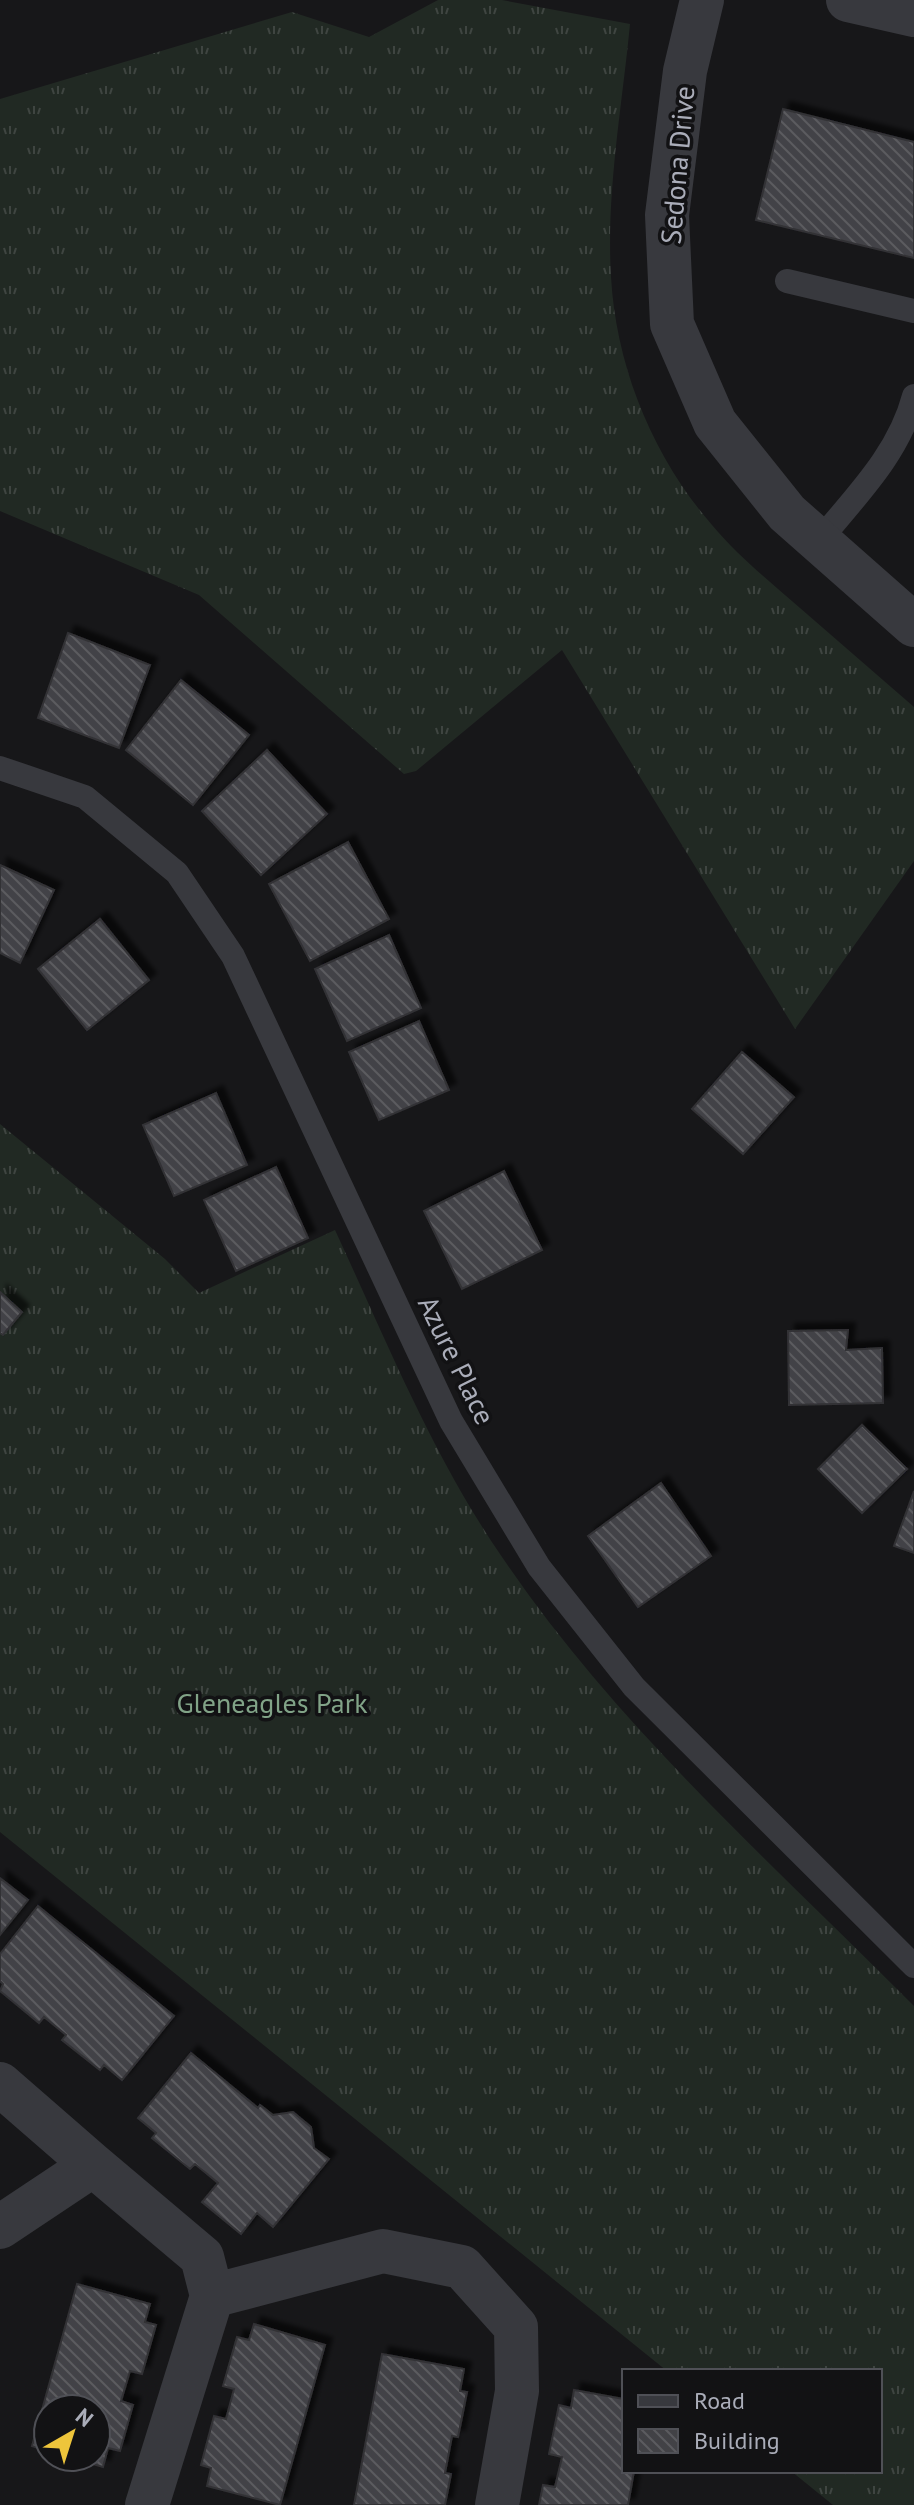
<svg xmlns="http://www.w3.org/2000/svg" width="914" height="2505" font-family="'PT Sans',sans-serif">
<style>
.grass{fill:url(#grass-tufts)}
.building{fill:url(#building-back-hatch);stroke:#323135;stroke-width:2;filter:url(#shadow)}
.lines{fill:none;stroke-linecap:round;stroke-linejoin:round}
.service{stroke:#38393e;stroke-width:24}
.minor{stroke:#38393e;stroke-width:44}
.labels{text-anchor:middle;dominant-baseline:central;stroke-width:7;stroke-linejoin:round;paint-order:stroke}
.street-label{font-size:28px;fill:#aaadb9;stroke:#121214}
.park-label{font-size:28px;fill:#81a387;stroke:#121214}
</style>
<defs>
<pattern id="grass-tufts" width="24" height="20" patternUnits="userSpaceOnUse" patternTransform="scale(2)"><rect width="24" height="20" fill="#212923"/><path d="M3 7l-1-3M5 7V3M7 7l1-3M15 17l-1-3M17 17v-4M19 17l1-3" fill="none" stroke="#3f4541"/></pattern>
<pattern id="building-back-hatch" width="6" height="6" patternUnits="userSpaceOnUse" patternTransform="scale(2)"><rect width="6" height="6" fill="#424246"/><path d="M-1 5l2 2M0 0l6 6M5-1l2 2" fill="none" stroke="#5b5b5f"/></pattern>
<filter id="shadow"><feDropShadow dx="7" dy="-7" stdDeviation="2" flood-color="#0009"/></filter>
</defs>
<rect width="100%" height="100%" fill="#171719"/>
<path class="grass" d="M438,0H502L630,24C622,107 606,193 611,277C616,367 653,457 712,525C738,556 769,581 800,608C838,641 876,674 914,707V861L795,1029L562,650L416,771L404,774L199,595L0,511V99L292,12L369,37Z
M0,1124L165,1259L199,1293L335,1230C386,1340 433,1457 502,1557C616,1726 771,1862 914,2006V2505H833L791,2471H880V2371H667L0,1832Z"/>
<path class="building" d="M783,109L914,142V258L756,220Z
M68,633L150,665L119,748L38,718Z
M181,680L249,735L193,805L126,750Z
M267,750L327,814L261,875L202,811Z
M348,842L389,919L310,961L269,884Z
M0,865L54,890L20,963L0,953Z
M100,919L149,980L87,1030L38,969Z
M389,935L421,1008L347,1041L315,969Z
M419,1021L449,1090L379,1120L349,1052Z
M742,1052L794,1097L743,1154L692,1109Z
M216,1093L247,1165L174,1196L143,1125Z
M276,1167L308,1238L236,1271L204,1200Z
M504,1171L542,1250L462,1289L424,1211Z
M0,1292L22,1312L3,1335L0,1333Z
M848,1330L846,1350L882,1348L883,1403L789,1405L788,1331Z
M862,1425L907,1469L862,1513L818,1469Z
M661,1483L711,1556L638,1607L588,1536Z
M914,1491V1553L894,1546Z
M0,1878L28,1900L0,1935Z
M38,1906L174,2016L122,2080L104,2065L100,2070L62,2040L66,2035L44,2017L39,2023L0,1991L3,1984L0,1981V1954Z
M191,2053L258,2108L260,2105L273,2115L293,2112L311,2127L314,2148L329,2159L273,2227L257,2213L241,2234L202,2202L218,2183L195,2164L190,2169L152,2138L156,2133L138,2118Z
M77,2284L150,2304L145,2322L156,2325L142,2374L130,2371L121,2401L133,2405L120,2451L108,2448L103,2467L69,2457H96V2409H48V2451L32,2446Z
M254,2324L325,2345L280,2505L207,2486L211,2468L201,2465L214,2416L226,2419L234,2389L223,2386L237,2337L249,2340Z
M382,2354L464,2369L460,2391L467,2392L458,2437L452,2436L445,2473L451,2474L445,2505H354Z
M574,2390L624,2399V2471H634L628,2505H539L543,2485L555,2487L562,2457L549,2454L559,2405L571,2408Z"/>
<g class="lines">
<path class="service" d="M787,281L914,311
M818,542C855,497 899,454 914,396
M0,768L85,797L177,873L233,956L451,1421L539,1567L634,1687L914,1966"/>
<path class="minor" d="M702,0L685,71L667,215L672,324L715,423L787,513L914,625
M848,0L914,15
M0,2084L93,2165L0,2227
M93,2165L202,2257L212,2296L147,2505
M212,2296L383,2251L462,2267L516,2327L517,2391L497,2505"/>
</g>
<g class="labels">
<g class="street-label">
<text transform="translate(677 165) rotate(-85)">Sedona Drive</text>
<text transform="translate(457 1360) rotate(64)">Azure Place</text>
</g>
<g class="park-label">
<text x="272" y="1702">Gleneagles Park</text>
</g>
</g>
<rect x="622" y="2369" width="260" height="104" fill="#121214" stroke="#4f5056" stroke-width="2"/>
<rect x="638" y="2395" width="40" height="12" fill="#38393e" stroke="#4f5056" stroke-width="2"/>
<text x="694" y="2409" font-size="24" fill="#aaadb9">Road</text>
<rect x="638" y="2429" width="40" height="24" fill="url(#building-back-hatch)" stroke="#4f5056" stroke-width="2"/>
<text x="694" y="2449" font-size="24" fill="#aaadb9">Building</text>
<g transform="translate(72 2433) rotate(39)"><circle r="38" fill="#121214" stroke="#4f5056" stroke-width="2"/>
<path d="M0-6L14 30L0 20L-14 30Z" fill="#eec53b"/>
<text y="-12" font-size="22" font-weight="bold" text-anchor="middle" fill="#aaadb9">N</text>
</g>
</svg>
